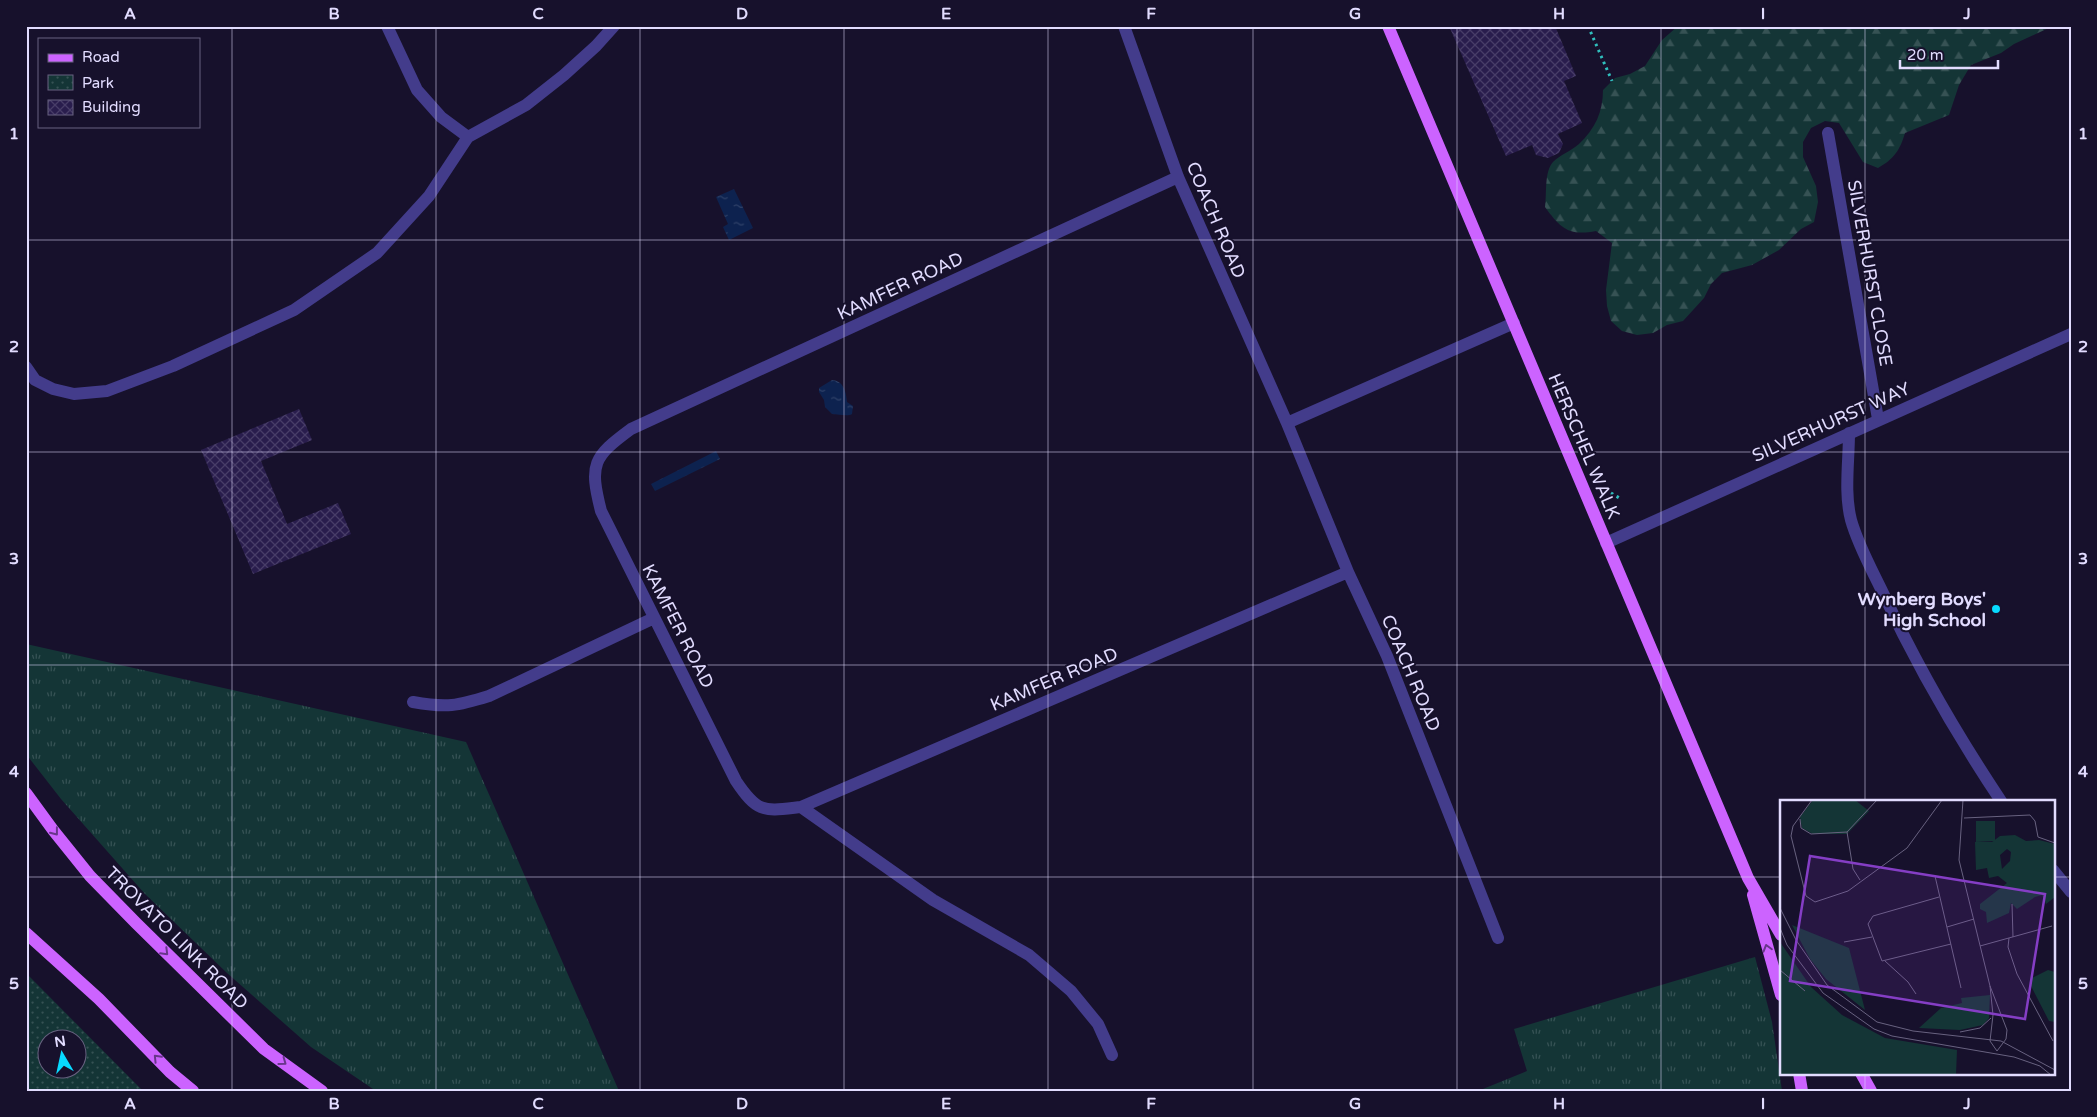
<svg xmlns="http://www.w3.org/2000/svg" width="2097" height="1117" font-family="'Varela Round',sans-serif">
<style>
.grass{fill:url(#grass-tufts)}
.forest{fill:url(#forest-firs)}
.park{fill:url(#park-dots);fill-rule:evenodd}
.water{fill:url(#water-ripples)}
.building{fill:url(#building-cross-hatch)}
.lines{fill:none;stroke-linecap:round;stroke-linejoin:round}
.path{stroke:#30bfbd;stroke-width:3;stroke-dasharray:2.5 4;stroke-linecap:butt}
.minor{stroke:#433c8b;stroke-width:12}
.major{stroke:#cc63ff;stroke-width:12}
.oneway{stroke:#68368b}
.grid{fill:none;stroke:#e2dcff;stroke-width:1;stroke-opacity:0.55}
.poi-dot{fill:#08daff;stroke:#17112c;stroke-width:2}
.labels{text-anchor:middle;dominant-baseline:central;stroke-width:4;stroke-linejoin:round;paint-order:stroke}
.street-label{font-size:18px;fill:#e2dcff;stroke:#17112c}
.poi-label{font-size:18px;font-weight:bold;fill:#e2dcff;stroke:#17112c;text-anchor:end}
.inset-road{fill:none;stroke:#686280;stroke-width:1}
.view{fill:#853ec5;fill-opacity:0.15;stroke:#853ec5;stroke-width:2.5}
.inset-edge{fill:none;stroke:#e2dcff;stroke-width:2.5}
.neatline{fill:none;stroke:#e2dcff;stroke-width:2}
.grid-label{font-size:16px;text-anchor:middle;font-weight:bold;fill:#e2dcff}
</style>
<defs>
<pattern id="grass-tufts" width="24" height="20" patternUnits="userSpaceOnUse" patternTransform="scale(1.25)"><rect width="24" height="20" fill="#143536"/><path d="M3 7l-1-3M5 7V3M7 7l1-3M15 17l-1-3M17 17v-4M19 17l1-3" fill="none" stroke="#365254"/></pattern>
<pattern id="forest-firs" width="22" height="20" patternUnits="userSpaceOnUse" patternTransform="scale(1.25)"><rect width="22" height="20" fill="#143536"/><path d="M5 1l3.5 6h-7zM16 11l3.5 6h-7z" fill="#365254"/></pattern>
<pattern id="park-dots" width="8" height="8" patternUnits="userSpaceOnUse" patternTransform="scale(1.25)"><rect width="8" height="8" fill="#143536"/><path d="M2 2h.1M6 6h.1" fill="none" stroke="#365254" stroke-width="1.8" stroke-linecap="round"/></pattern>
<pattern id="water-ripples" width="26" height="14" patternUnits="userSpaceOnUse" patternTransform="scale(1.25)"><rect width="26" height="14" fill="#0d224f"/><path d="M2 4q2-2 4 0t4 0M15 11q2-2 4 0t4 0" fill="none" stroke="#304269"/></pattern>
<pattern id="building-cross-hatch" width="8" height="8" patternUnits="userSpaceOnUse" patternTransform="scale(1.25)"><rect width="8" height="8" fill="#291d4d"/><path d="M0 0l8 8M0 8l8-8" fill="none" stroke="#483d68"/></pattern>
</defs>
<rect width="100%" height="100%" fill="#17112c"/>
<path class="grass" d="M26,644L466,742L619,1091H376L311,1047L227,973L145,894L61,799L26,754Z
M1755,957L1772,1022L1782,1091H1478L1527,1071L1514,1029Z"/>
<path class="forest" d="M1678,26H2053L2014,44L2001,53L1971,65L1959,85L1949,115L1905,133C1900,150 1894,159 1878,168L1863,162L1839,123L1825,121L1811,128L1803,142V157L1816,186L1818,202L1814,222L1801,229L1779,250L1752,265L1722,273L1711,284L1704,298L1683,321L1667,325L1653,333L1637,335L1622,331L1611,321L1607,306L1606,290L1612,243L1596,231C1569,236 1561,229 1545,207C1547,194 1544,172 1553,162C1560,155 1571,151 1579,144C1595,129 1603,112 1603,90L1615,78L1630,74L1645,66L1662,40Z"/>
<path class="park" d="M26,973L143,1091H26ZM48,1040H78V1070H48Z"/>
<path class="water" d="M734,189L753,228L729,240L723,227L728,224L716,197Z
M832,380C844,381 846,392 847,402L853,406L852,414C847,417 839,414 832,414L825,407L824,400L819,392V388Z
M716,451L720,459L655,491L651,484Z"/>
<path class="building" d="M1449,26H1555L1576,76L1564,81L1582,123L1558,134L1563,144L1559,153L1548,158L1536,155L1532,145L1506,156Z
M299,409L312,440L261,461L287,524L338,503L351,534L253,574L201,450Z"/>
<g class="lines">
<path class="path" d="M1588,26L1612,81
M1611,493L1621,499"/>
<path class="minor" d="M387,26L417,90L441,117L468,137
M1124,26L1178,177L1287,423L1348,572L1387,656L1498,938
M1828,133L1878,419
M1178,177L631,429C593,457 589,464 601,511L736,781C758,814 764,811 801,807L1348,572
M26,367L35,380L53,389L74,394L107,391L173,366L294,310L377,253L429,196L468,137L526,105L564,75L596,46L614,26
M1287,423L1514,323
M1849,433C1849,461 1844,493 1851,520C1858,545 1872,570 1883,593C1917,666 1957,735 2001,801
M1606,543L2071,334
M413,702C447,708 457,706 489,696L654,618
M801,807L933,900L1029,955L1071,991L1098,1024L1112,1055
M2053,870L2071,892"/>
<path class="major" d="M1388,26L1748,878L1781,935
M26,793L53,830L90,876L136,923L264,1049L322,1091
M1753,895L1781,995
M26,933L99,999L170,1072L193,1091
M1799,1073L1802,1091
M1861,1073L1871,1091"/>
</g>
<defs><path id="oneway-chevron" d="M-2-3.5L2.5 0L-2 3.5" fill="none" stroke-width="1.6" stroke-linecap="round" stroke-linejoin="round" transform="scale(1.25)"/></defs>
<g class="oneway">
<use href="#oneway-chevron" transform="translate(55 832) rotate(52)"/>
<use href="#oneway-chevron" transform="translate(1767 948) rotate(-106)"/>
<use href="#oneway-chevron" transform="translate(165 952) rotate(45)"/>
<use href="#oneway-chevron" transform="translate(157 1058) rotate(-134)"/>
<use href="#oneway-chevron" transform="translate(283 1062) rotate(36)"/>
</g>
<path class="grid" d="M232,26V1091M436,26V1091M640,26V1091M844,26V1091M1048,26V1091M1253,26V1091M1457,26V1091M1661,26V1091M1865,26V801M26,240H2071M26,452H2071M26,665H2071M26,877H1781M2053,877H2071M1865,1073V1091"/>
<circle class="poi-dot" cx="1996" cy="609" r="5"/>
<g class="labels">
<g class="street-label">
<text transform="translate(1216 220) rotate(67)">COACH ROAD</text>
<text transform="translate(1870 273) rotate(80)">SILVERHURST CLOSE</text>
<text transform="translate(900 286) rotate(-25)">KAMFER ROAD</text>
<text transform="translate(1831 422) rotate(-24)">SILVERHURST WAY</text>
<text transform="translate(1584 446) rotate(67)">HERSCHEL WALK</text>
<text transform="translate(678 626) rotate(63)">KAMFER ROAD</text>
<text transform="translate(1411 673) rotate(67)">COACH ROAD</text>
<text transform="translate(1054 679) rotate(-23)">KAMFER ROAD</text>
<text transform="translate(177 938) rotate(45)">TROVATO LINK ROAD</text>
</g>
<g class="poi-label">
<text x="1986" y="599">Wynberg Boys'<tspan x="1986" dy="21">High School</tspan></text>
</g>
</g>
<g transform="translate(1780 800)">
<rect width="275" height="275" fill="#17112c"/>
<path d="M12,125L69,148L85,210L46,179L30,159ZM210,195L209,218L203,225L180,230L139,228L161,208L182,203L181,198Z" fill="#143536"/>
<path d="M235,35L246,41L259,40L275,44V97L266,104L262,95L255,97L237,109L231,103L229,113L207,123L206,112L200,109V104L227,83L218,76L209,78L207,68L196,70L195,42H212L220,36ZM227,49L231,52L230,61L222,69L220,55Z" fill="#143536" fill-rule="evenodd"/>
<path d="M33,0H75L89,11L67,34H33L22,28L20,17ZM0,142L31,187L62,215L105,238L177,250L176,275H0Z" fill="#143536"/>
<path d="M196,21H215V41L196,42ZM268,170L275,172V222L269,221L250,184L252,178Z" fill="#143536"/>
<path class="inset-road" d="M32,0L13,26L11,36L26,96L35,102L68,91L127,48L162,0M183,0L179,60L210,186L227,230L226,239L217,251L210,241L213,215L210,186M184,18L250,15L255,21L258,37L275,43M20,19L21,28L31,34L67,32M155,76L181,188M80,80L73,69L67,32L97,0M159,97L93,116L88,124L102,161L171,144M232,104L233,137M0,108L16,140M167,127L194,119M0,128L7,145M229,138L228,147L237,174L273,241M16,140L47,185L97,222L133,231L221,241L275,270M64,142L92,137M7,145L43,193L94,229L112,236L234,257L260,266L271,275M200,146L272,126M105,161L128,182L136,194M0,170L25,191M180,232L200,228L211,218"/>
<path class="view" d="M30,56L265,94L245,219L10,181Z"/>
<rect width="275" height="275" class="inset-edge"/>
</g>
<rect width="2097" height="1117" fill="none" stroke="#17112c" stroke-width="55"/>
<rect x="38" y="38" width="162" height="90" fill="#17112c" stroke="#686280"/>
<rect x="48" y="54" width="25" height="8" fill="#cc63ff" stroke="#686280"/>
<text x="82" y="62" font-size="15" fill="#e2dcff">Road</text>
<rect x="48" y="75" width="25" height="15" fill="url(#park-dots)" stroke="#686280"/>
<text x="82" y="88" font-size="15" fill="#e2dcff">Park</text>
<rect x="48" y="100" width="25" height="15" fill="url(#building-cross-hatch)" stroke="#686280"/>
<text x="82" y="112" font-size="15" fill="#e2dcff">Building</text>
<g transform="translate(62 1054) rotate(351)"><circle r="24" fill="#17112c" stroke="#686280"/>
<path d="M0-4L9 19L0 12L-9 19Z" fill="#08daff"/>
<text y="-8" font-size="14" font-weight="bold" text-anchor="middle" fill="#e2dcff">N</text>
</g>
<path d="M1900 60v8h98v-8" fill="none" stroke="#e2dcff" stroke-width="2.5"/>
<text x="1907" y="60" font-size="15" fill="#e2dcff" stroke="#17112c" stroke-width="4" paint-order="stroke">20 m</text>
<rect x="28" y="28" width="2042" height="1062" class="neatline"/>
<g class="grid-label">
<text x="130" y="19">A</text>
<text x="334" y="19">B</text>
<text x="538" y="19">C</text>
<text x="742" y="19">D</text>
<text x="946" y="19">E</text>
<text x="1151" y="19">F</text>
<text x="1355" y="19">G</text>
<text x="1559" y="19">H</text>
<text x="1763" y="19">I</text>
<text x="1967" y="19">J</text>
<text x="14" y="139">1</text>
<text x="2083" y="139">1</text>
<text x="14" y="352">2</text>
<text x="2083" y="352">2</text>
<text x="14" y="564">3</text>
<text x="2083" y="564">3</text>
<text x="14" y="777">4</text>
<text x="2083" y="777">4</text>
<text x="14" y="989">5</text>
<text x="2083" y="989">5</text>
<text x="130" y="1109">A</text>
<text x="334" y="1109">B</text>
<text x="538" y="1109">C</text>
<text x="742" y="1109">D</text>
<text x="946" y="1109">E</text>
<text x="1151" y="1109">F</text>
<text x="1355" y="1109">G</text>
<text x="1559" y="1109">H</text>
<text x="1763" y="1109">I</text>
<text x="1967" y="1109">J</text>
</g>
</svg>
